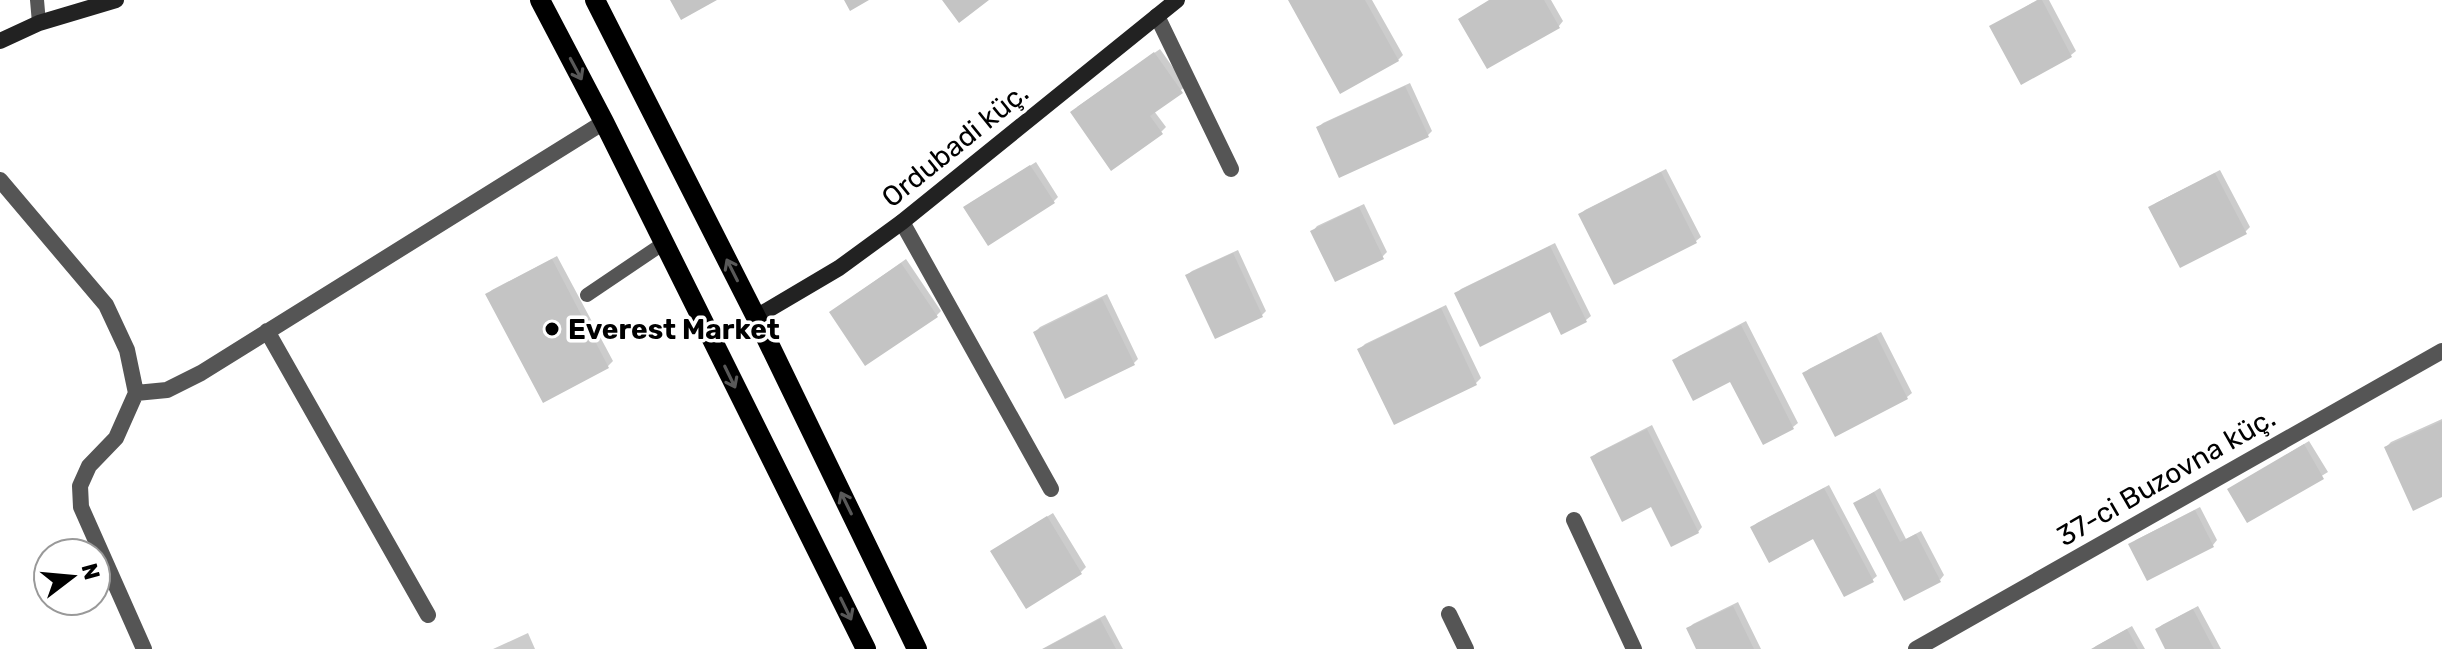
<svg xmlns="http://www.w3.org/2000/svg" width="2442" height="649" font-family="Rubik,sans-serif">
<style>
.shadow{fill:#0003}
.building{fill:#c4c4c4}
.lines{fill:none;stroke-linecap:round;stroke-linejoin:round}
.lane{stroke:#555;stroke-width:14}
.street{stroke:#555;stroke-width:16}
.secondary{stroke:#222;stroke-width:16}
.primary{stroke:#000;stroke-width:20}
.oneway{stroke:#595959}
.poi-dot{fill:#000;stroke:#fff;stroke-width:3}
.labels{text-anchor:middle;dominant-baseline:central;stroke-width:7;stroke-linejoin:round;paint-order:stroke}
.street-label{font-size:28px;fill:#000;stroke:#fff}
.poi-label{font-size:28px;font-weight:bold;fill:#000;stroke:#fff;text-anchor:start}
</style>
<rect width="100%" height="100%" fill="#fff"/>
<path class="shadow" d="M1290,0H1372L1403,55L1398,60Z
M1491,0H1551L1563,21L1559,26L1460,19Z
M2037,0H2049L2076,51L2071,55L1992,27Z
M1160,49L1186,86L1154,111L1166,127L1161,132L1077,107Z
M1410,83L1432,131L1427,136L1318,128L1323,123Z
M1036,162L1058,197L1053,202L970,203Z
M1666,169L1701,237L1696,241L1581,214L1585,210Z
M2220,170L2250,227L2245,232L2151,208L2156,203Z
M1364,204L1387,252L1382,257L1313,231L1317,226Z
M1555,243L1591,316L1586,320L1562,332L1551,310L1456,294L1461,289Z
M1238,250L1266,311L1261,316L1187,275L1192,271Z
M557,256L613,361L608,366L544,401L487,295L492,290Z
M906,259L941,311L936,316L831,312Z
M1107,294L1138,359L1134,363L1035,332L1040,327Z
M1446,305L1481,378L1476,383L1360,349L1365,344Z
M1746,321L1798,423L1793,427L1731,379L1675,360L1679,356Z
M1881,332L1912,393L1907,397L1805,373L1809,369Z
M2442,419V495L2386,447L2391,442Z
M1652,425L1702,527L1698,532L1652,505L1592,457L1597,453Z
M2309,441L2328,472L2248,521L2230,489Z
M1829,485L1877,576L1872,580L1814,536L1753,527L1757,523Z
M1880,488L1906,539L1921,531L1944,575L1940,580L1856,503Z
M2200,507L2217,540L2213,545H2131L2136,540Z
M1053,513L1086,567L1081,572L998,547Z
M1738,602L1761,649H1698L1688,629L1693,624Z
M2198,606L2221,649H2167L2157,630L2162,625Z
M1105,615L1123,649H1042Z
M2132,626L2145,649H2093L2096,646Z
M528,633L535,649H493Z"/>
<path class="building" d="M670,0H717L681,20Z
M844,0H869L850,11Z
M942,0H989L959,23Z
M1288,0H1365L1399,61L1340,94Z
M1489,0H1544L1560,28L1487,69L1458,19Z
M2038,0H2042L2072,57L2021,85L1989,26Z
M1154,52L1183,93L1150,116L1163,134L1111,171L1070,112Z
M1405,86L1429,137L1339,178L1316,127Z
M1030,165L1055,203L988,246L963,207Z
M1661,172L1697,243L1614,285L1578,214Z
M2215,173L2247,234L2180,268L2148,207Z
M1359,207L1384,259L1335,282L1310,231Z
M1550,246L1587,322L1561,335L1550,312L1480,347L1454,293Z
M1233,253L1263,317L1215,339L1185,275Z
M552,259L609,368L543,403L485,294Z
M901,263L938,317L865,366L829,312Z
M1102,298L1135,365L1065,399L1033,332Z
M1441,308L1477,385L1394,425L1357,349Z
M1741,325L1794,429L1763,445L1730,382L1693,401L1672,360Z
M1876,335L1908,399L1835,437L1802,373Z
M2442,421V497L2413,511L2384,447Z
M1647,429L1699,533L1671,547L1651,507L1622,522L1590,457Z
M2304,444L2324,479L2247,523L2227,489Z
M1824,488L1874,582L1844,597L1813,539L1769,563L1750,527Z
M1874,492L1900,542L1916,534L1941,582L1904,601L1853,503Z
M2195,510L2214,547L2147,581L2128,544Z
M1047,516L1082,574L1026,609L990,551Z
M1733,606L1754,649H1696L1686,628Z
M2193,609L2214,649H2165L2155,629Z
M1100,619L1116,649H1043Z
M2127,629L2138,649H2091Z"/>
<g class="lines">
<path class="lane" d="M37,0L39,23
M587,295L664,243"/>
<path class="street" d="M1157,16L1231,169
M0,180L106,305L127,350L136,393L116,438L89,466L80,486L81,507L144,649
M902,222L1051,489
M267,331L428,615
M136,393L167,390L201,373L604,122
M1574,520L1634,649
M1449,614L1466,649
M1916,649L2442,351"/>
<path class="secondary" d="M0,41L39,23L116,0
M756,317L839,268L902,222L1177,0"/>
<path class="primary" d="M540,0L604,122L866,649
M595,0L756,317L917,649"/>
</g>
<defs><path id="oneway-shaft" d="M-6 0H5M1.5-3L5.5 0L1.5 3" fill="none" stroke-width="1.6" stroke-linecap="round" stroke-linejoin="round" transform="scale(2)"/></defs>
<g class="oneway">
<use href="#oneway-shaft" transform="translate(576 69) rotate(62)"/>
<use href="#oneway-shaft" transform="translate(732 270) rotate(-117)"/>
<use href="#oneway-shaft" transform="translate(730 377) rotate(64)"/>
<use href="#oneway-shaft" transform="translate(846 503) rotate(-116)"/>
<use href="#oneway-shaft" transform="translate(846 609) rotate(64)"/>
</g>
<circle class="poi-dot" cx="552" cy="329" r="8"/>
<g class="labels">
<g class="street-label">
<text transform="translate(955 145) rotate(-39)">Ordubadi küç.</text>
<text transform="translate(2166 477) rotate(-30)">37-ci Buzovna küç.</text>
</g>
<g class="poi-label">
<text x="568" y="329">Everest Market</text>
</g>
</g>
<g transform="translate(72 577) rotate(74)"><circle r="38" fill="#ffffff" stroke="#999999" stroke-width="2"/>
<path d="M0-6L14 30L0 20L-14 30Z" fill="#000000"/>
<text y="-12" font-size="22" font-weight="bold" text-anchor="middle" fill="#000000">N</text>
</g>
</svg>
